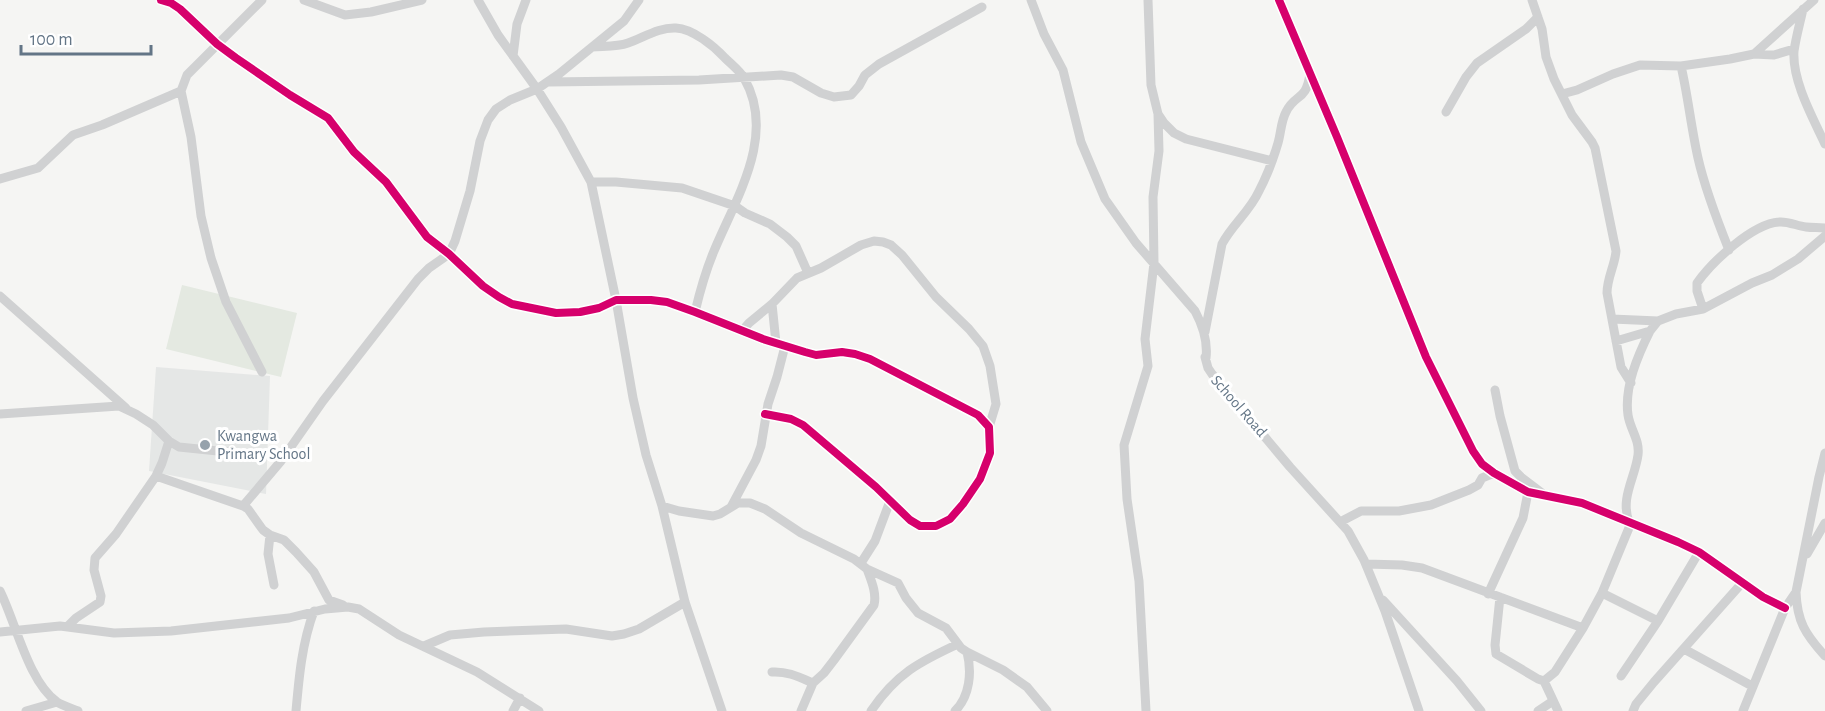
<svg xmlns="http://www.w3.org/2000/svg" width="1825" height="711" font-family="'Alegreya Sans',sans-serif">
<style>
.built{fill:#e5e7e6}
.green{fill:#e4e9e1}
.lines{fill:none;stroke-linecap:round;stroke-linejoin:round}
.minor{stroke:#d0d1d2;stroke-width:9}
.cycleway-casing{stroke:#fff;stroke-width:11}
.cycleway{stroke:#d6006c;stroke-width:8}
.poi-dot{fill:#96a2ac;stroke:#fff;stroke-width:2}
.labels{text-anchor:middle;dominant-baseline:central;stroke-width:6;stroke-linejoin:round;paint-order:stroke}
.street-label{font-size:16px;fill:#637586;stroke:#fff}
.poi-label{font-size:16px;fill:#637586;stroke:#fff;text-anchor:start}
</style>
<rect width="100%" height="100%" fill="#f5f5f3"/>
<path class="built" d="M156,367L270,376L266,494L149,471Z"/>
<path class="green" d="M182,285L297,313L281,377L166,349Z"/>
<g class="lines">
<path class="minor" d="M161,0L171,3L180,9L217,44L236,58L290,95L328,118L354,152L386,182L427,237L449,254L483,286L499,297L512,304L556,313L580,312L599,308L616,300H651L667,302L695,312L763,339L805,352L816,355L842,352L855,354L870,359L978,415L989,427L990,453L980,479L963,504L950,519L936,526H920L910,520L876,487L803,425L791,419L765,414
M304,0L345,15L371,12L422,0
M478,0L498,35L537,89L561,127L591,182L616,300L633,398L646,455L662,506L685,602L722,711
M1031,0L1044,34L1063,70L1081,142L1105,199L1136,243L1195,311C1203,326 1208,341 1206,358L1205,357L1208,368L1212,374L1290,467L1348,531L1364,560L1385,611L1419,711
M1148,0L1151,85L1158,114L1164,123L1174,133L1186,139L1272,161
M1279,0L1337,137L1426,357L1473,451L1482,464L1494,473L1528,492L1582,503L1678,542L1699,552L1763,597L1785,608
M1532,0L1542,29L1546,57L1554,79L1572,115L1592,142L1595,148L1616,251C1615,265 1607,278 1607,293L1621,367L1631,383
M1803,9C1800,23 1796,37 1794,51C1792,81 1813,118 1825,144
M592,47C604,46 617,47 628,43C643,38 659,27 676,28C693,29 714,46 725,58C731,64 740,71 744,78C777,135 736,198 714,251C706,270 700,291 695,312
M1754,54L1774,55L1794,49
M513,56L517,24L526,0
M1681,66C1688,96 1691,127 1698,158C1705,189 1717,220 1729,250
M549,82L699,80L781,75L793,77L821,93L834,97L851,95L859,86L865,75L879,64L982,7
M181,91L191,137L201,216L211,258L226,302L262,372
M1562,94L1577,90L1613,74L1640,65L1681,66L1730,59L1754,54L1814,0
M1446,112L1466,77L1477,63L1526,29L1538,17
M0,179L38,168L73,135L102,125L181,91L187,75L262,0
M591,182H616L682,188L735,206L745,213L770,224L787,237L796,246L808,273
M0,296L126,408
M772,304L776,343
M1703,309L1697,291V283C1712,262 1752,224 1779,222C1788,221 1797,226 1806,227C1813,228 1819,227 1825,228
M1612,319L1658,321
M742,331L749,323L772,304L797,278L821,268L861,245L874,241L883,242L891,245L902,255L936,297L969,329L983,346L990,366L996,404L989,427
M1205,332L1222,244C1232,225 1250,211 1259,191C1267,176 1273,160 1278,143C1281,133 1281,121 1286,112C1295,93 1306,102 1310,74
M1616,341L1650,331L1658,321L1676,314L1703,309L1752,283L1772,275L1798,259L1825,236
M1495,390L1500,416L1515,471L1521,477L1542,493
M0,414L119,406L136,414L153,425L169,441L179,447L247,454
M1825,453L1819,477L1796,592C1797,621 1805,634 1825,656
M156,476L243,506L248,509L263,530L270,535L284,540L296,552L314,572L329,600L343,605
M243,506L281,461L323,401L418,279L429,268L449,254L455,241L470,191L480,141L488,120L496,109L510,100L537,89L559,74L624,21L639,0
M662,506L679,511L713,516L720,514L738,503H750L765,509L801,533L854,559L867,569L898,583L906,598L918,613L946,628L961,648L967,652L1003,670L1027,687L1047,711
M731,507L756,460L761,446L768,404L777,377L785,346
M1340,522L1361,511H1399L1431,505L1469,490L1478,485L1482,478L1494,473
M1629,522C1620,498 1635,478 1638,455C1640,440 1630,429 1628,415C1624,387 1638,355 1650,331
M270,535L268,554L274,585
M1807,554L1825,523
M861,563L875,541L890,501
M1366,564L1402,565L1422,568L1583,628
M0,591C16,623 28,681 57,702C63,706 71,708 78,711
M1602,593L1658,621
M1488,594L1523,518L1528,492
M1500,597L1495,645L1496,654L1538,679L1544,681L1555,672L1583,628L1602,593L1631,523
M1383,600L1457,681L1481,711
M68,626L76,618L100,602L101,596L94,570L95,558L116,534L156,476L162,463L169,441
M0,632L60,626L114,633L171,631L289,618L325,609L348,607L359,609L399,635L477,672L539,711
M424,646L450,635L484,632L566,629L612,636L624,634L639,629L685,602
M1684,649L1752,686
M772,672C787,671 799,677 813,683
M1621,676L1658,621L1699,552
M1544,681L1558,711
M26,711L57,702
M296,711C299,677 302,643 314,611
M513,711L520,698
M801,711L813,683L824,673L834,660L874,605C877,593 871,580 867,569
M871,711C896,674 919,662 958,644
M955,711C970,696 972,672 967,652
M1146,711L1139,581L1127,499L1124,445L1148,366L1145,339L1154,263L1153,197L1159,151L1158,114
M1538,711L1553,701
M1633,711L1636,704L1654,682L1742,583
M1743,711L1785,608L1796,592"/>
<g class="cycleway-casing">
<path id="cycleway" d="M161,0L171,3L180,9L217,44L236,58L290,95L328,118L354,152L386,182L427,237L449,254L483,286L499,297L512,304L556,313L580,312L599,308L616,300H651L667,302L695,312L763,339L805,352L816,355L842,352L855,354L870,359L978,415L989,427L990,453L980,479L963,504L950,519L936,526H920L910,520L876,487L803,425L791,419L765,414
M1279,0L1337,137L1426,357L1473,451L1482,464L1494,473L1528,492L1582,503L1678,542L1699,552L1763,597L1785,608"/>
</g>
<use href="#cycleway" class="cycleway"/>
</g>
<circle class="poi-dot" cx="205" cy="445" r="6"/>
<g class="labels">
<g class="street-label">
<text transform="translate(1239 406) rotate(49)">School Road</text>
</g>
<g class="poi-label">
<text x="217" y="436">Kwangwa<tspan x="217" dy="18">Primary School</tspan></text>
</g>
</g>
<path d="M21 45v9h130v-9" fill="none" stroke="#637586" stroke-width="3"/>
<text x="30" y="45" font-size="18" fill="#637586" stroke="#ffffff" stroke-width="4.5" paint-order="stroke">100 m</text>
</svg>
